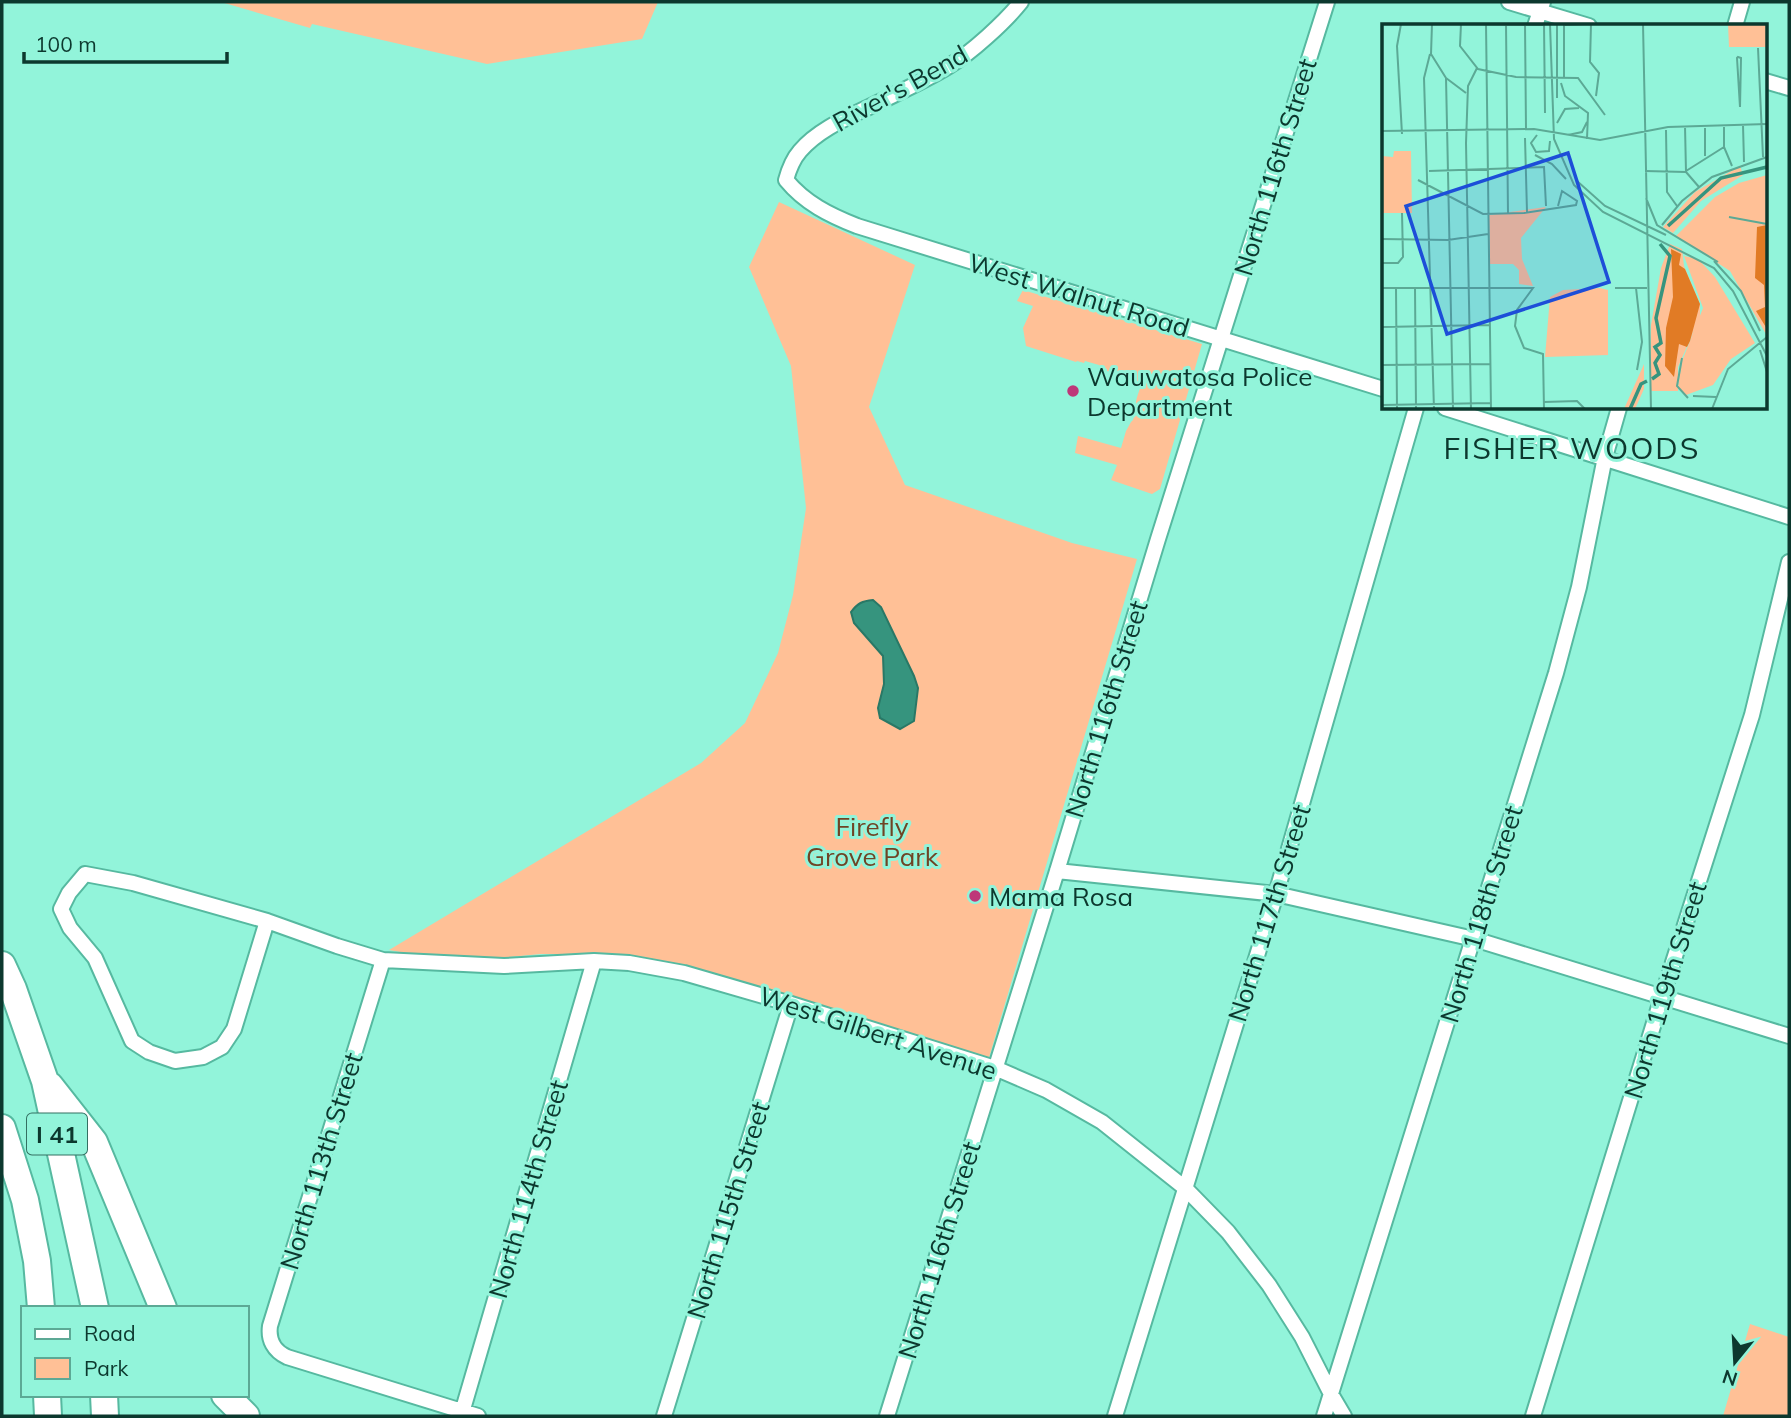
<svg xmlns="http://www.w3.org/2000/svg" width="1791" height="1418" font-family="Mulish,sans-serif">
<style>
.green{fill:#ffc096}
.water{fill:#36947e;stroke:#297866;stroke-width:2}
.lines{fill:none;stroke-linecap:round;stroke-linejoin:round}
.street-casing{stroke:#56b9a0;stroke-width:18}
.highway-casing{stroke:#56b9a0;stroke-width:30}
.street{stroke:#fff;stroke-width:14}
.highway{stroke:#fff;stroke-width:26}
.poi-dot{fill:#be3779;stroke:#92f4da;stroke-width:2.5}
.labels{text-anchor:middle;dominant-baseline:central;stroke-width:6;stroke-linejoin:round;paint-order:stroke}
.shield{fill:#92f4da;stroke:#347062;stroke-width:2}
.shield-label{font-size:24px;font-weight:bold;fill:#0c382e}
.street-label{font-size:26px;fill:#0c382e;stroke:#92f4da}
.poi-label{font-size:26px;fill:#0c382e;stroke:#92f4da;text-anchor:start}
.park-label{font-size:26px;fill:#6f4425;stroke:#92f4da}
.quarter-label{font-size:30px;letter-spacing:2px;fill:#0c382e;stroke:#92f4da}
.inset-river{fill:none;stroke:#36947e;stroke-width:3.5}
.inset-road{fill:none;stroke:#5ca995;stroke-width:2}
.view{fill:#1d4ed8;fill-opacity:0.15;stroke:#1d4ed8;stroke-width:3.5}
.inset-edge{fill:none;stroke:#0c382e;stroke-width:3.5}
</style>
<rect width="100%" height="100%" fill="#92f4da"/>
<path class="green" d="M221,2H658L642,39L487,64L312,24L310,28Z
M779,202L915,265L869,407L905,485L1072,543L1137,559L988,1061L654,966L605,954H541L509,957H458L412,954L389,950L701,763L745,723L778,653L793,595L806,508L791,366L749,267Z
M1023,290L1202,344L1160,489L1152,494L1111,480L1117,465L1075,453L1078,436L1121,448L1126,431L1131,422L1133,420L1136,411C1134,402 1139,392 1142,383L1107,371V369L1099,367V365L1085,361L1084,363L1077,361L1076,362L1026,346L1023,328L1033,306L1017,301Z
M1750,1324L1789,1337V1416H1723Z"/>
<path class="water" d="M873,600L881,607L914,676L918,688L914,721L900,729L880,718L878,708L884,684L883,656L854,623L851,612C858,603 862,601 873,600Z"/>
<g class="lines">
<g class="street-casing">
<path id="street" d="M1021,2C1005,22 971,53 949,66C923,82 895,94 867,108C844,119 817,131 800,151C793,159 789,169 786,180C805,203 829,215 857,226L1383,389
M1509,2L1589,26
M1535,26L1543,2
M1735,26L1742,2
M1765,81L1789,88
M1445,408L1789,517
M1057,871L1276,894L1474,939L1789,1036
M267,921L234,1029L222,1047L203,1057L175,1061L149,1052L132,1041L95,958L70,928L61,909L69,893L85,874L133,883L267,921L337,946L383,960L504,966L594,961L629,963L684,973L791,1004L995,1068L1046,1090L1102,1122L1185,1188L1228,1232L1269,1285L1302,1337L1331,1394L1344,1416
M383,960L270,1326C268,1340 274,1351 287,1357L478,1416
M461,1416L594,961
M664,1416L791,1004
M887,1416L1057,871L1158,539L1327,2
M1115,1416L1276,894L1416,408
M1324,1416L1556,673L1579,587L1605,457L1619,408
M1533,1416L1662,997L1752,715L1789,562"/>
</g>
<g class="highway-casing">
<path id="highway" d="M2,965L13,989L45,1081L95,1308
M50,1086L94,1142L163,1308
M2,1128L25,1200L37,1261L41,1308
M47,1395L48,1416
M104,1395L105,1416
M225,1395L246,1416"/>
</g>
<use href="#street" class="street"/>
<use href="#highway" class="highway"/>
</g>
<g class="poi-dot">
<circle cx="1073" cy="391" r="7"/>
<circle cx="975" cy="896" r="7"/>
</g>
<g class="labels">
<rect class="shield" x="27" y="1113.5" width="60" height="41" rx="5"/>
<g class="shield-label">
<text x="57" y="1134">I 41</text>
</g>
<g class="street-label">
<text transform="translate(900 88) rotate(-29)">River's Bend</text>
<text transform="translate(1275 167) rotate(-73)">North 116th Street</text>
<text transform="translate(1079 295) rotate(17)">West Walnut Road</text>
<text transform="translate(1106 709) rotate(-73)">North 116th Street</text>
<text transform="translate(1269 913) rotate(-73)">North 117th Street</text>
<text transform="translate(1481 914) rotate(-73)">North 118th Street</text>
<text transform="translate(1665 990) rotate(-73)">North 119th Street</text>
<text transform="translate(878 1033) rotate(18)">West Gilbert Avenue</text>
<text transform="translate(321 1161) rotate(-73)">North 113th Street</text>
<text transform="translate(528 1189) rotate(-74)">North 114th Street</text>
<text transform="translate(728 1210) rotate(-73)">North 115th Street</text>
<text transform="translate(939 1250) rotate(-73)">North 116th Street</text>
</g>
<g class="poi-label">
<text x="1087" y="376">Wauwatosa Police<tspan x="1087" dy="30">Department</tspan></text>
<text x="989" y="896">Mama Rosa</text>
</g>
<g class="park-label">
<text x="872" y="826">Firefly<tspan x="872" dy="30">Grove Park</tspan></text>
</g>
<g class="quarter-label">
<text x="1572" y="448">FISHER WOODS</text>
</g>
</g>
<g transform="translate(1382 24)">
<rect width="385" height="385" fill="#92f4da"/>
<path d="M346,0H385V23H347ZM12,127H29L30,189H0V132L11,133ZM358,142L361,151L319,177L291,209L281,203L313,168ZM385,151V312L348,247L294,212L333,173L357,159ZM164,183L139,214L140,235L151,262L137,260V246L131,240H108L107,191ZM288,220L300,225L302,242L318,280V293L296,343V367H268L269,301L279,244ZM302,232L316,235L333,253L373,319L349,335L331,361L304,371L296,363L300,337L321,284ZM218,264L226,266V331L163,333L168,273L181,266ZM262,340V365L253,385H242Z" fill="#ffc096"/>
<path d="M385,201V305L374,287L383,283L382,261L373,254L375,203ZM289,225L299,230L297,241L303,245L318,280L308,317L305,323L297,320L292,353L283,342L284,304L291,273Z" fill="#e17b25"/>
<path class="inset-river" d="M286,202L339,154L385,143M270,355L277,350L273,339L278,331L273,323L279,319L274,294L288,232L278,220M248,385L259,360L265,357"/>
<path class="inset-road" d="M19,0L15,22L20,110M50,0L49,30L64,54L71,385M79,0L78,22L96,45L134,53L196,54L223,91M86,0L162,1M104,0L109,385M124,0L126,190M143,0L144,105M162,0L163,89M168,0L172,115L192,161L221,188L332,244L351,267L385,332M175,0V74M182,0V54M209,0L208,38L217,49L214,72M261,0L269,385M182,1L209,0M376,24L381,133M48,30L42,54L52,385M356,33L359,34L358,83L355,34ZM64,54L84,69M179,59L183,72L206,89L205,115M175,99L183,85L197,84M342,101V123L350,142M361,101L362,138M303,102L304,148L317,163M323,104V132M284,106L285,168L295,182M0,107L152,105L218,116L286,103L385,100M155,111L149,119L154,128L167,127L168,117M186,111L200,108L205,98M143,114L145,188M153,131L170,140L184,155M47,147L162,143L164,182M263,147L304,148M304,147L342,123M36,156L101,190L142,189L194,181L195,177L180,167L176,182M195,157L223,182L284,211M264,174L275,201L336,238M347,193L385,200M280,201L300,177L330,153L385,133M0,215L66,216L106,210M332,237L359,267L378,307M0,239H16L21,233L20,189M0,264H151L135,286L133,302L142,324L161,330L162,385M14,264L15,385M33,264L34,385M233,264H265M254,264L260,318L255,346M0,303L107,301M378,326L385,348M300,334L295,362L306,374M0,341L108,340M311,372L334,373M162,378L195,377L203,385M0,381L109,379M89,385L84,119L86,62L95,44M330,385L346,345L385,313"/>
<path class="view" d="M186,129L227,258L65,310L24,182Z"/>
<rect width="385" height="385" class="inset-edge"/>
</g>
<rect width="1791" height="1418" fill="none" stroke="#0c382e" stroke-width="7"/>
<rect x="21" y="1306" width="228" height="91" fill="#92f4da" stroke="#5ca995" stroke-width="2"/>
<rect x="35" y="1329" width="35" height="10" fill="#ffffff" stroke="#5ca995" stroke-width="2"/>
<text x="84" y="1341" font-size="21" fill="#0c382e">Road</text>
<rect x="35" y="1358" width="35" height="21" fill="#ffc096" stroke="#5ca995" stroke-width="2"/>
<text x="84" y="1376" font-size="21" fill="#0c382e">Park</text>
<g transform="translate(1735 1362) rotate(198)" stroke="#92f4da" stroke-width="5" paint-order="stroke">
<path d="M0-5L12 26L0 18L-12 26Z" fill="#0c382e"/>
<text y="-10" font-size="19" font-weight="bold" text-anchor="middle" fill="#0c382e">N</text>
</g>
<path d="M24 52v10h203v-10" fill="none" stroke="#0c382e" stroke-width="3.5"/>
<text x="35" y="52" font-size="21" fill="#0c382e" stroke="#92f4da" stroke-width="5" paint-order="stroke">100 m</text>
</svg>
